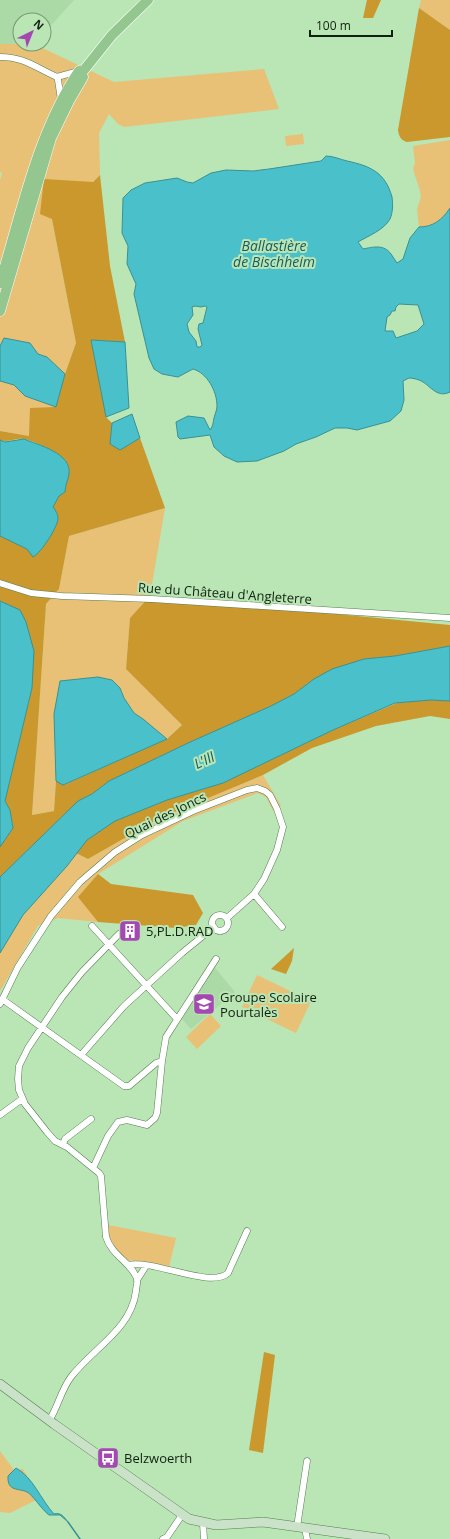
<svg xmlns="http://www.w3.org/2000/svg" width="450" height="1539" font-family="'Open Sans',sans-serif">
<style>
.built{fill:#abdaa6}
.green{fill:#e8c076}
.forest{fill:#ca982c}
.water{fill:#4ac1ca;stroke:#399192;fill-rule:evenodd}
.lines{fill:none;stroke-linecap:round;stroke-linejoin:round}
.stream{stroke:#399192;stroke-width:1.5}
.street-casing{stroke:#577d53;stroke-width:7}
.secondary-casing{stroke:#577d53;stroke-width:10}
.primary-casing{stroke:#fff;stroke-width:11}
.street{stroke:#fff;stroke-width:6}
.secondary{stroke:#cae3c8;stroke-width:9}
.primary{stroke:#94c790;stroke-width:10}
.labels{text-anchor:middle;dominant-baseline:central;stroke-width:4;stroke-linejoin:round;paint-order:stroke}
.street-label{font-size:13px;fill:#112110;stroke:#bae5b5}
.poi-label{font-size:13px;fill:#112110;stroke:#bae5b5;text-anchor:start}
.water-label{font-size:14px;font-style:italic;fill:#175a5f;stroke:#bae5b5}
</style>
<rect width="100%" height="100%" fill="#bae5b5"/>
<path class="built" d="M0,0H74L44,33V20H20V44H0Z
M212,964L235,992L191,1029L180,1017Z"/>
<path class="green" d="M421,0H450V30L419,8Z
M0,44H34L114,82L264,69L279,109L124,127L118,124L109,114L99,133L100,175L52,219L76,343L65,374L56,407L29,436L0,431V180L2,173L0,172Z
M303,134L304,144L286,146L285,136Z
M450,140V208C442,220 433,227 419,227L417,209L421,197L420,191L413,169L415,163L413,146Z
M165,508L150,596L130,618L126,669L182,725L167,739L143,719L134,713L124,698L120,688L98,677L89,678L54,714L56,781L54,811L32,815L46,604L59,589L69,536Z
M263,775L281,806L273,811L266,797L258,793L183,821L98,874L79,897L98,922L58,918L38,926L0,991V953L3,947L23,915L67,866L76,853L88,859L158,819Z
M257,975L311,1001L296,1033L242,1007Z
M210,1014L221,1026L197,1049L186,1037Z
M108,1225L176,1238L169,1267L128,1260L121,1255L109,1238Z
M0,1451L14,1470L23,1469L40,1498L10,1513L0,1512Z"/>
<path class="forest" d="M367,0H381L373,18H363Z
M419,8L450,30V137L407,142C401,140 399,137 398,130Z
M100,175L110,266L125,342L91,340L106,417L112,423L110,444L120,450L140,438L165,508L69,536L59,589L46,604L32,815L54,811L56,781L64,785L167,739L182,725L126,669L130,618L150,596L450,625V646L395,656L364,659L314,679L294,694L271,706L188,743L109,781L92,794L78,801L0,877V847L13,828L10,810L5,801L32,688L5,603L0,601V536L27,549L33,556C41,553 57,528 58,519C58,514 56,511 53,507L59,496L65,492C65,483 71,475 68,465C65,455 35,441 24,439C16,438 8,443 0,440V431L29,436L30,408L56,407L65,374L76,343L52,219L40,214L44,179L93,182Z
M431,700L450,701V719L430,716L376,726L312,748L263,775L158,819L88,859L76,853L87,840L115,821L167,800L223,783L333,730L397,703Z
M98,874L111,884L193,895L203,913L196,925L176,928L98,922L78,897Z
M294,948L292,961L286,974L271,969Z
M264,1352L275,1355L263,1453L249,1450Z"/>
<path class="water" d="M326,156C333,156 339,159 347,161C370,166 385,172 392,197C393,204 393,212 390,219C384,230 368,236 358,242L363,249C373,247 384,244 391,254C393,257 395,260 397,263L403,259L410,238L419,227C433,227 442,220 450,208V392C436,399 430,384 419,380C416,379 412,378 409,378L403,381L404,400L401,411L390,421L357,430L347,428H335L316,437L296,444L284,451L257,461L237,462L224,456L214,447L210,435L180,439L178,437L176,422L188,416L204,418L210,430C213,426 213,423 214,418C215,414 217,410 217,406C217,391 207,373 193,369L178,377L162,374L154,369L149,358L134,294L136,284L127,264L128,246L122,233L123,198L131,190L145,183L177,178L187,182L193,183L211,173L226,170L253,171L269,169L321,161ZM399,304L418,305L424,324L417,331L396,338L393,331H385L387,317L390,315L392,311H395L396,307ZM195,306L201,307L205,306L207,307L203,323L199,324L198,329L202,345L200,347H197L196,341L189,332L187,324L193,315L192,307Z
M4,338L30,343L38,354L47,357L65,374L56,407L25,396L14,385L0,381V346Z
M91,340L125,342L129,408L106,417Z
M132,414L140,438L120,450L110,444L112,423Z
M24,439C38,445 72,453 69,474C68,481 65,485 65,492L59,496L53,507C56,511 58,514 58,519C57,528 41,553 33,557L27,549L0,536V440L5,442Z
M0,601L20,610L26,622L34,651L32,688L5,801L10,810L13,828L0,847Z
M450,646V701L431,700L395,703L333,730L223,783L167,800L115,821L87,840L67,866L23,915L0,953V877L78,801L92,794L109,781L188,743L271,706L294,694L314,679L332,669L364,659L395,656Z
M98,677L112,680L120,688L124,698L134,713L143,719L167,739L63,785L56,781L54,714L60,681Z
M16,1468C33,1477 41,1500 54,1514C61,1512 64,1517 68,1522L60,1515H49C42,1510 32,1494 27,1492C19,1488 7,1492 8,1476Z"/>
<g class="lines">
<path class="stream" d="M68,1522L80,1539"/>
<g class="street-casing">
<path id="street" d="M0,57C25,57 36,68 57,77
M58,80L57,77L79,71
M58,80L61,100
M0,583L31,593L62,596L152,599L450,618
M254,894L282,927
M212 923a8 8 0 1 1 16 0a8 8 0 1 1-16 0Z
M92,926L177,1019
M2,999L124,1086H129L156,1063L162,1061
M0,1004L18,967L51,916L80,882L115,852L142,835L193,811L247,790L257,788L265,791L270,795L277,809L283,827L277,850L264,879L254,894L227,918
M81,1055L124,1006L182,953L214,927
M0,1115L22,1099
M63,1144L65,1139L91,1119
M93,1168L108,1136L118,1122L127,1120L147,1125L155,1118L157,1113L162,1061L166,1037L216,959
M128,1265C153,1259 211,1289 228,1273L247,1231
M137,1280L146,1266
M49,1421C58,1407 61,1390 71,1377C93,1348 131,1330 136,1291C136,1287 138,1282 137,1279C132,1263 112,1256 106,1237L101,1176L99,1173L67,1147L55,1141L47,1132L25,1104L19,1090L18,1079L19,1066L28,1048L62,997L82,972L119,934
M203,1523L204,1539
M297,1527L307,1461
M305,1528L307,1539
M163,1539L167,1537L182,1515"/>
</g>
<g class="secondary-casing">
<path id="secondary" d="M0,1384L54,1424L189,1519L216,1525L263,1522L385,1539"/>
</g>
<g class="primary-casing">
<path id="primary" d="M0,283C22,211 37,134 79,71L84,70L112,35L148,0
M0,311L51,138L69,101L83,77"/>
</g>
<use href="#street" class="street"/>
<use href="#secondary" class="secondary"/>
<use href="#primary" class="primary"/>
</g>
<defs>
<g id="building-square" transform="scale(1.15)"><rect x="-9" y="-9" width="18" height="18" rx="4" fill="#a448b2" stroke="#bae5b5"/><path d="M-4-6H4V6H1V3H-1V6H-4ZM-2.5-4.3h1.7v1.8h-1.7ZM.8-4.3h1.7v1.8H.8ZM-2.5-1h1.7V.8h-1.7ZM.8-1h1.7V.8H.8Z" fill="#fff"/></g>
<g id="school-square" transform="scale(1.15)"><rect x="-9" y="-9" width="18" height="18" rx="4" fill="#a448b2" stroke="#bae5b5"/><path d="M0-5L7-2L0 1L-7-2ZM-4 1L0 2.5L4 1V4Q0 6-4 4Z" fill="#fff"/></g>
<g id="bus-square" transform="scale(1.15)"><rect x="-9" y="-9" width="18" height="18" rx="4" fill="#a448b2" stroke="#bae5b5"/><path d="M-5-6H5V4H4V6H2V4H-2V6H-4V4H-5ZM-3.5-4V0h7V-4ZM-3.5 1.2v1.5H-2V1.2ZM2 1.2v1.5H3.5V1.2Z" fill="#fff"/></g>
</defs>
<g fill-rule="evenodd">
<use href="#building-square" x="130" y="931"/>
<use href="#school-square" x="204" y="1004"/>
<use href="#bus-square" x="108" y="1458"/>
</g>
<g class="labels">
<g class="street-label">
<text transform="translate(225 593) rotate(4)">Rue du Château d'Angleterre</text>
<text transform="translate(165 815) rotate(-26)">Quai des Joncs</text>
</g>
<g class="poi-label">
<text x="146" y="931">5,PL.D.RAD</text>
<text x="220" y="997">Groupe Scolaire<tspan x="220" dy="15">Pourtalès</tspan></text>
<text x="124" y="1458">Belzwoerth</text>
</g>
<g class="water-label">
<text x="274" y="245">Ballastière<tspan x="274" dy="16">de Bischheim</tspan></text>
<text transform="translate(204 760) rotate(-25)">L'Ill</text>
</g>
</g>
<g transform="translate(32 32) rotate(43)"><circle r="19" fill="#bae5b5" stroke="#769773"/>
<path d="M0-3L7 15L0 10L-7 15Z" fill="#a448b2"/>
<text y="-6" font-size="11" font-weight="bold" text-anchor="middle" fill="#112110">N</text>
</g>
<path d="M310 30v6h82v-6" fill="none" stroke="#112110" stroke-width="2"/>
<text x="316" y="30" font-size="12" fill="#112110" stroke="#bae5b5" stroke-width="3" paint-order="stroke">100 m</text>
</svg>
